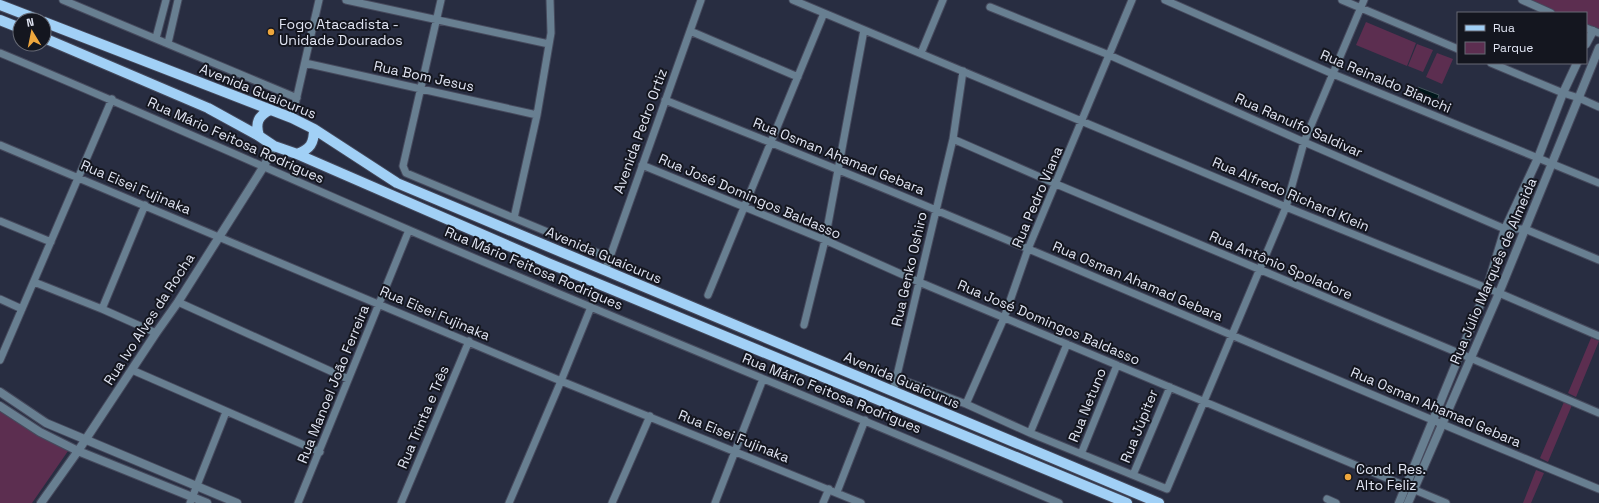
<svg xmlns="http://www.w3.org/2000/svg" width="1599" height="503" font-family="'Space Grotesk',sans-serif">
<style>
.green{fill:#5c2e50}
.water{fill:#00171b;stroke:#44555c}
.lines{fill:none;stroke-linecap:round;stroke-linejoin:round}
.minor-casing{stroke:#464a5d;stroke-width:9}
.tertiary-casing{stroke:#464a5d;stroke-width:10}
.primary-casing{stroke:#464a5d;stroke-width:12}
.minor{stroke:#687f91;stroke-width:7}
.tertiary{stroke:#687f91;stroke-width:8}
.primary{stroke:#a1d0f6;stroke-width:10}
.poi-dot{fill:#efa73d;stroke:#14161f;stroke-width:1.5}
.labels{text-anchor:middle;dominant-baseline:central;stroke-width:4;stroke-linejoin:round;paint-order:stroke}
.poi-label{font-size:14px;fill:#e1e5f3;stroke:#14161f;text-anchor:start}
.street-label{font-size:14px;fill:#e1e5f3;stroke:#14161f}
</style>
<rect width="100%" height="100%" fill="#282d41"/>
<path class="green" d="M1530,0H1599V33L1586,27V13H1556Z
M1366,22L1416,43L1407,66L1356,45Z
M1417,44L1433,50L1423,72L1408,66Z
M1437,53L1453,59L1442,84L1426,77Z
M1591,338L1599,341L1576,397L1568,393Z
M1564,402L1572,405L1548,462L1540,458Z
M0,408L68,451L32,503H0Z
M1536,470L1544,473L1531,503H1523Z"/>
<path class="water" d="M1418,87L1439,95L1435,106L1413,97Z"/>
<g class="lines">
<g class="minor-casing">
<path id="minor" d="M63,0L297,98
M346,0L549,44
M441,0L403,166L406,173L610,258
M793,0L1286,207L1499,293L1599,336
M1165,0L1333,74L1599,183
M1342,0L1458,49
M1522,0L1551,13
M990,7L1109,55L1304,142L1505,229H1525L1599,260
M1586,28L1599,33
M690,31L798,77
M156,38L166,0
M168,43L178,0
M0,53C137,110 272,171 409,230C624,323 843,410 1059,503
M921,53L943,0
M305,63L537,115
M1491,63L1563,93L1579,98L1599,107
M665,100C756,137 848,173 938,211C1159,303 1378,399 1599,489
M292,118L319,0
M953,139L1056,184L1461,354L1599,413
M0,145L561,381L861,503
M642,165L825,240L919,282L1446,503
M514,218L537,115L551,33L550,0
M0,221L51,242
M605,271L701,0
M34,282L102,309L156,333
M708,295L824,13
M0,299L22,309
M178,302L348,379
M102,309L145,205
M804,325L825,240L864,30
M0,360L112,99
M132,370L320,452
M897,378L966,404L1030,433L1167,489L1286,207L1304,142L1364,0
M893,392L953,139L963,71
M966,404L1004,318L1028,249L1132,0
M1030,433L1067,344
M1081,454L1117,365
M1133,475L1170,387
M837,492L865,420
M1327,499L1336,503
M190,503L226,412
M298,503L409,230
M401,503L469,341
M509,503L561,381L591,307
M612,503L650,416
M715,503L763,379
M823,503L829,489"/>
</g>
<g class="tertiary-casing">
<path id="tertiary" d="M1586,44L1593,31
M0,392L46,423L237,503
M0,406L40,432L78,451L207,503
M41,503L78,451L156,333L178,302L264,166L274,146
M1399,503L1487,288L1505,229L1538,158L1563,93L1577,63
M1408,503L1499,293L1599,48"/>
</g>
<g class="primary-casing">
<path id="primary" d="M0,5L39,20
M0,20L20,28
M44,22L292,118L314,129L397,183L1159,503
M44,38L208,108L259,136L274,146L297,154L548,263L1127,503
M259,136C255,123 258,116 270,110
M297,154C310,149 314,144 314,129"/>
</g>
<use href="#minor" class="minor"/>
<use href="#tertiary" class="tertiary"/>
<use href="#primary" class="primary"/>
</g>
<g class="poi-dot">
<circle cx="271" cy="32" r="4"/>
<circle cx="1348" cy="477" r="4"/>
</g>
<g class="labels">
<g class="poi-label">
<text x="279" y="24">Fogo Atacadista -<tspan x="279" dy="16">Unidade Dourados</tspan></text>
<text x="1356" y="469">Cond. Res.<tspan x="1356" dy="16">Alto Feliz</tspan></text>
</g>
<g class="street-label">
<text transform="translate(424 76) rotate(12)">Rua Bom Jesus</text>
<text transform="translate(1386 81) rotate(23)">Rua Reinaldo Bianchi</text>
<text transform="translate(258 91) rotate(22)">Avenida Guaicurus</text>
<text transform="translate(1299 125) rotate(24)">Rua Ranulfo Saldivar</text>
<text transform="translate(640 131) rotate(-70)">Avenida Pedro Ortiz</text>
<text transform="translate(236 140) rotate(24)">Rua Mário Feitosa Rodrigues</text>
<text transform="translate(839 156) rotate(22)">Rua Osman Ahamad Gebara</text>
<text transform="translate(136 187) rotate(23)">Rua Eisei Fujinaka</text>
<text transform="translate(1291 194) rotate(23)">Rua Alfredo Richard Klein</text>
<text transform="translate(750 196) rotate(23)">Rua José Domingos Baldasso</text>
<text transform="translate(1037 197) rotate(-67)">Rua Pedro Viana</text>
<text transform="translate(604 255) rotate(23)">Avenida Guaicurus</text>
<text transform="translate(1281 265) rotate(23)">Rua Antônio Spoladore</text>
<text transform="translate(534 268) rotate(23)">Rua Mário Feitosa Rodrigues</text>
<text transform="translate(909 269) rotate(-77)">Rua Genko Oshiro</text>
<text transform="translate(1493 271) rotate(-67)">Rua Júlio Marquês de Almeida</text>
<text transform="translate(1138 281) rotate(23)">Rua Osman Ahamad Gebara</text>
<text transform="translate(435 313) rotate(23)">Rua Eisei Fujinaka</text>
<text transform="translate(149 319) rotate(-57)">Rua Ivo Alves da Rocha</text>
<text transform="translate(1049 322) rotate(23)">Rua José Domingos Baldasso</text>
<text transform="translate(902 380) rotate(23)">Avenida Guaicurus</text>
<text transform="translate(333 384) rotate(-68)">Rua Manoel João Ferreira</text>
<text transform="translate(832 393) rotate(22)">Rua Mário Feitosa Rodrigues</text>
<text transform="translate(1087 405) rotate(-68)">Rua Netuno</text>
<text transform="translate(1436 407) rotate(23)">Rua Osman Ahamad Gebara</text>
<text transform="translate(423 417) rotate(-67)">Rua Trinta e Três</text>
<text transform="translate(1139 426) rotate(-68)">Rua Júpiter</text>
<text transform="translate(734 436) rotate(22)">Rua Eisei Fujinaka</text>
</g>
</g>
<rect x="1457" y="12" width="130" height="52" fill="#14161f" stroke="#666974"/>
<rect x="1465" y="25" width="20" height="6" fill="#a1d0f6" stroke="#666974"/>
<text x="1493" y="32" font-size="12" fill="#e1e5f3">Rua</text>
<rect x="1465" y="42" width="20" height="12" fill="#5c2e50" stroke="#666974"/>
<text x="1493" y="52" font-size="12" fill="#e1e5f3">Parque</text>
<g transform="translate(32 32) rotate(350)"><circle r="19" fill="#14161f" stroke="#666974"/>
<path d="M0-3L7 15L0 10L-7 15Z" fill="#efa73d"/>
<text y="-6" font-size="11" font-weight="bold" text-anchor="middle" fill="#e1e5f3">N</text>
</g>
</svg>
